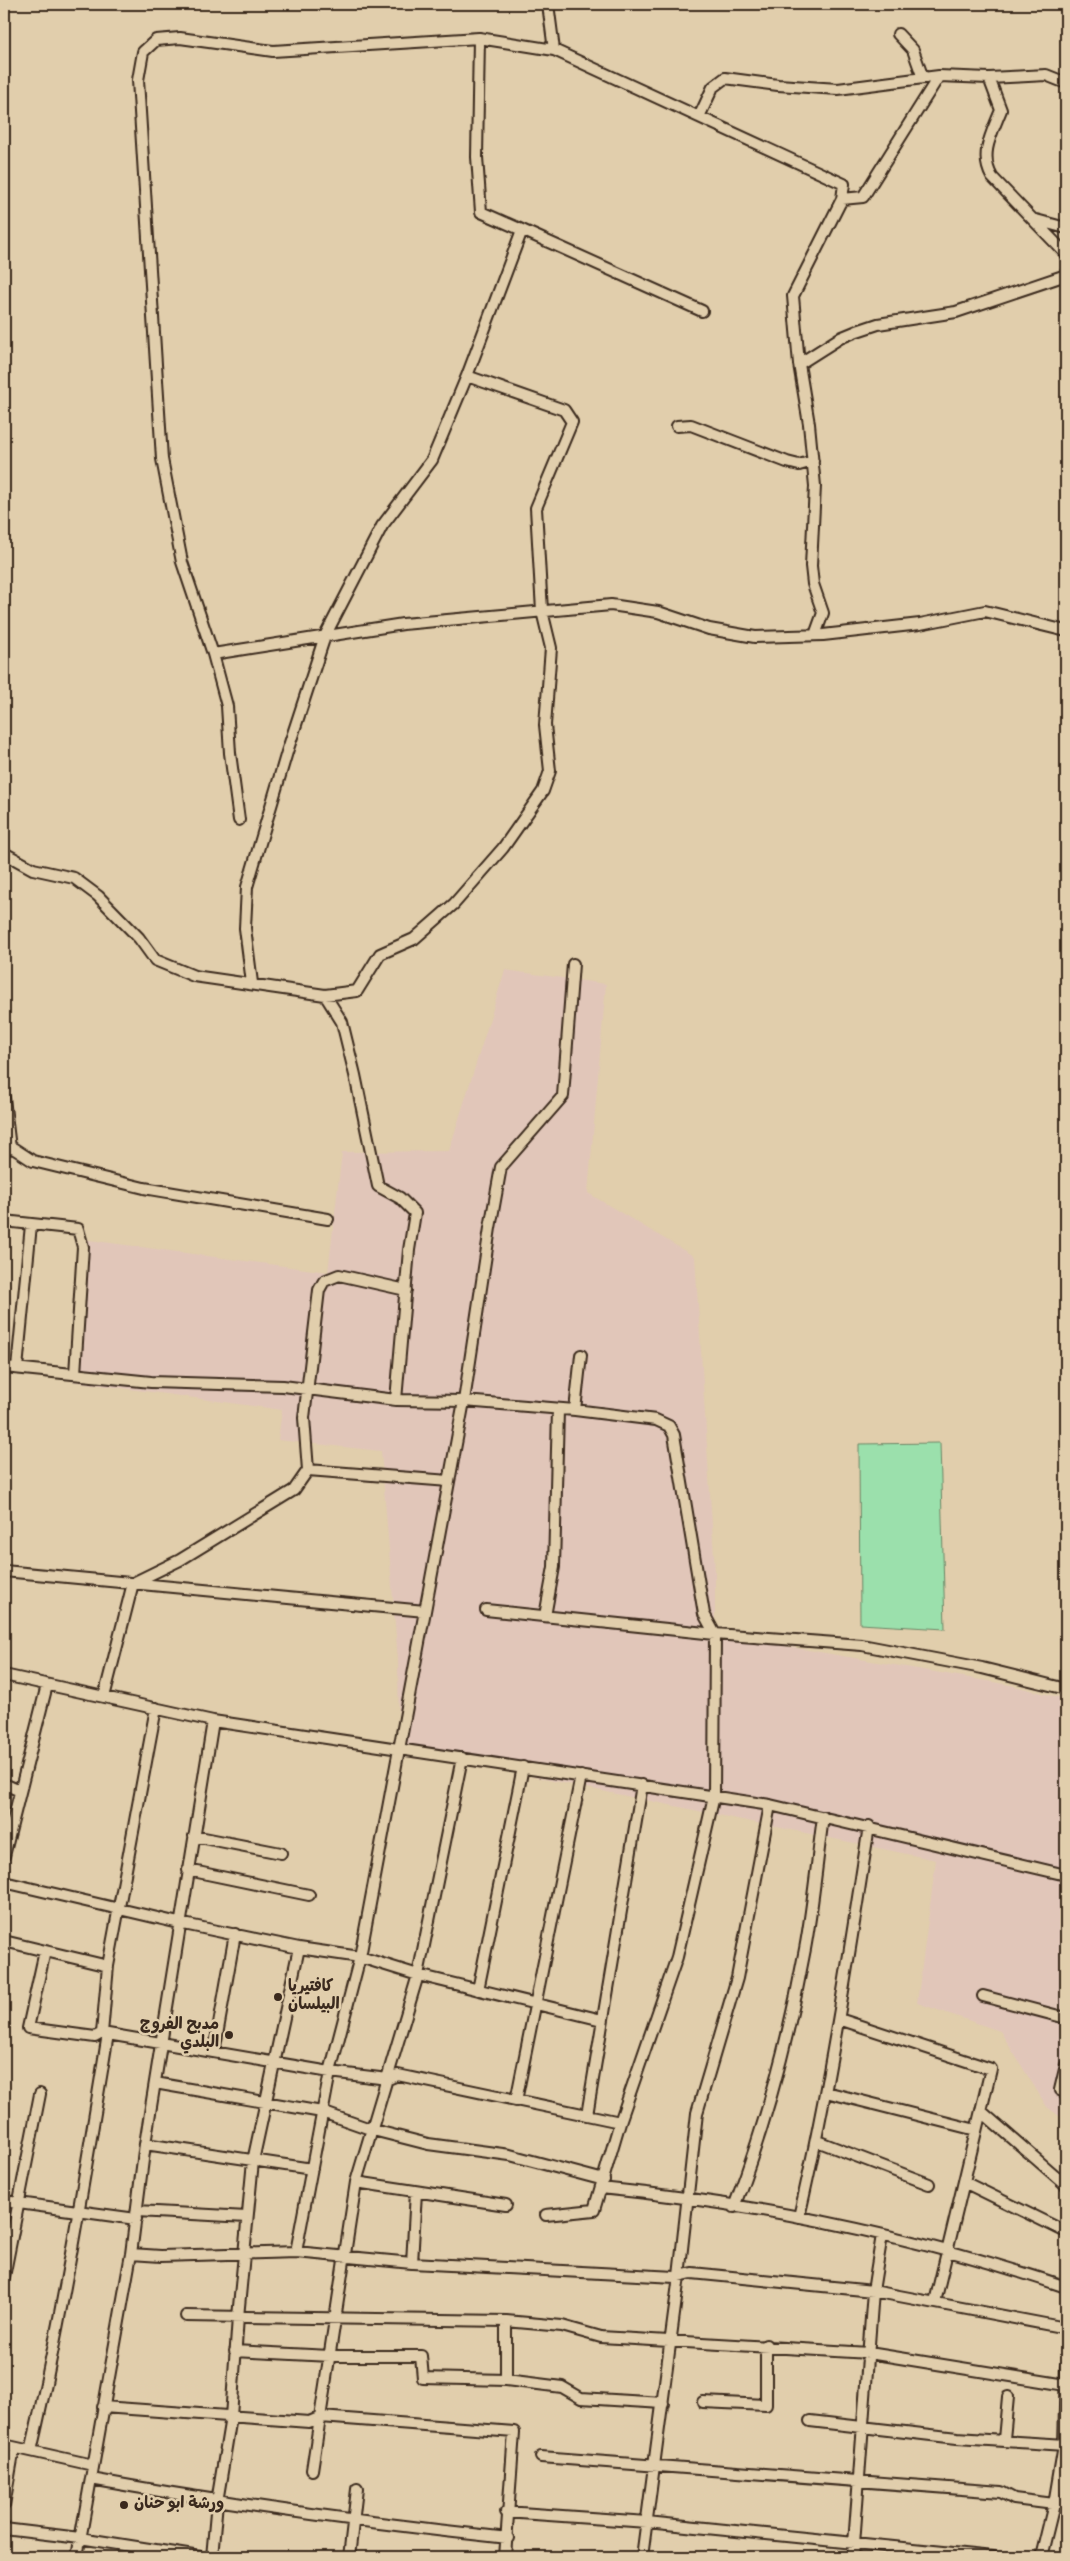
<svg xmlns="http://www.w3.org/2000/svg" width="1070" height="2561" font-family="'Gochi Hand','Playpen Sans Arabic',sans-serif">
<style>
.built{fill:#e1c6b9}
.green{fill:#9be0ac;stroke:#6b8565}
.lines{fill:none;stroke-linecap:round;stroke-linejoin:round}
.minor-casing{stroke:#3b2a1e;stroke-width:14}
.minor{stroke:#e1ceac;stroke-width:10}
.poi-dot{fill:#3b2a1e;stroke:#e1ceac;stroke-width:2}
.labels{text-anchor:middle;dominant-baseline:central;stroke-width:5;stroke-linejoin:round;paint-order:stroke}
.poi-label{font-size:16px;font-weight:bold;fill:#3b2a1e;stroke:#e1ceac;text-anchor:start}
</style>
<rect width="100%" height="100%" fill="#e1ceac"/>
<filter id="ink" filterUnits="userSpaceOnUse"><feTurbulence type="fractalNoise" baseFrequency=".02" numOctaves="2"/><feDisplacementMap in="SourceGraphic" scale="10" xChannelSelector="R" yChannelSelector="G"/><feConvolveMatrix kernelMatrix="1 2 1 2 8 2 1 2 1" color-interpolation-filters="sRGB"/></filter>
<g filter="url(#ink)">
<path class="built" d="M505,970L606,984L588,1193L695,1257L715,1572V1634L1010,1685L1066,1699V2121L1047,2107L1000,2031L917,2003L936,1860L399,1749L398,1661L381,1451L278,1440L282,1410L71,1381L81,1239L328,1272L342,1152L449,1151Z"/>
<path class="green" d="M940,1443L945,1629L860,1624L859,1444Z"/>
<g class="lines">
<g class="minor-casing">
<path id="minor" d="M548,4L554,50
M898,34L913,50L923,78
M989,78L1046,75L1066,83
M699,117L713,87L725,78L778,85L838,89L939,76L989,78L1001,110C992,133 979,154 992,177L1066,254
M1036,220L1066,228
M522,230L702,311
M799,364L840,338L857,331L878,324L956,312L1066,275
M677,426L691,425L787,462L799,465L813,461
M815,635L823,613L813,584L811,566L815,486L809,424L799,364L793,296L842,199
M213,654L403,624L611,605L658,612L709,629L755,637L823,635L920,624L985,611L1066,631
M239,820L230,753L227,706L213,654L182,562L162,459L138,80L143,52L156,40L180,38L273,51L479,38L554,50L844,184L842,199L863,197L939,76
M4,853L33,869L74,878L98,896L139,938L155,960L194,976L325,995L357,991L380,954L414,939L454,904L503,848L543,791L550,771L545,725L551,648L542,611L536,508L572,422L564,410L467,376L522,230L481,212L477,157L479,38
M252,983L245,928L247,887L287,752L325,636L382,526L432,460L467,376
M325,995L342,1022L355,1075L378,1186L400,1198L415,1213L409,1250L396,1400
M4,1098L10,1148
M4,1149L13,1148L33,1161L144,1188L328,1219
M4,1221L78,1229L83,1247L75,1374
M406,1290L339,1275L324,1281L319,1290L304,1418L308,1470L449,1481
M4,1367L151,1382L283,1386L396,1400L464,1401L575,1410L656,1420L669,1426L674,1435L704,1614L715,1634L714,1796L677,1957L620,2122L594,2210L546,2215
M17,1368L31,1225
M575,1410L581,1355
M4,1571L425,1611L464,1401L490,1228L501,1167L563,1096L573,964
M486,1610L715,1634L862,1645L982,1668L1066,1689
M545,1616L554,1567L558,1410
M4,1675L213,1721L770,1805L1066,1875
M104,1697L133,1583L180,1560L294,1490L308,1470
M4,1784L20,1791
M194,1836L281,1853
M4,1856L47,1685
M188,1870L309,1895
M4,1882L179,1923L299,1948L360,1957L418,1975L602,2020
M4,1941L108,1966
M45,1951L28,2028L95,2037L102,2033L108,2034L330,2072L388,2079L398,2075L620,2122
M478,1990L523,1767
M983,1996L1066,2018
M839,2019L991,2069L935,2302
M102,2033L108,1966L156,1708
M214,2052L235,1934
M1066,2065L1060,2090L1066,2093
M155,2083L322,2112L373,2130L428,2144L510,2155L604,2180
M826,2092L976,2130
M516,2101L581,1776
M981,2111L1066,2185
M587,2115L642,1785
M817,2141L929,2184
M145,2144L312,2169
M356,2182L506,2205
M964,2182L1066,2232
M601,2188C759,2204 916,2236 1066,2287
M4,2201L136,2219
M734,2207C766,2124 789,2037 805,1949C813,1906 817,1861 823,1817
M137,2211L247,2217
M799,2217C829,2088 849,1957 869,1826
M296,2252L330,2072L360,1957L425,1611
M131,2254L161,2256L296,2252L412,2263L675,2277L692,2273L873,2291L1066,2328
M412,2263L416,2192
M4,2277L40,2094
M186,2316L506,2321L562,2326L601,2337L869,2353L1066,2385
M506,2321V2380
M235,2351L330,2356H421L423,2378L506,2380L562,2387L581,2398L663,2403
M703,2402L766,2405V2345
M103,2407L309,2422L321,2417L514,2432L505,2557
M810,2421L957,2438L1066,2445
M1004,2439L1008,2397
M4,2445L93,2465
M31,2451C63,2313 85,2174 108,2034
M541,2457L1001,2492L1014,2499L1054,2504L1066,2501
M312,2470L356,2182L418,1975L462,1758
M91,2479C229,2504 368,2523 508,2538
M4,2505L14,2448
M506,2512L647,2522L993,2557
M4,2529L80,2538L200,2557
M77,2557L131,2254L145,2144L213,1721
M212,2557L217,2502L231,2417L238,2317L253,2161L299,1948
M349,2557L357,2489
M642,2557L679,2276L697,2113L737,1978L770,1805
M853,2557L873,2291L882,2235
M1041,2557L1054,2504L1064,2445L1066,2367"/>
</g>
<use href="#minor" class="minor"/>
</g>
</g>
<g class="poi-dot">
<circle cx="278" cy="1997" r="5"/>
<circle cx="229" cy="2035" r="5"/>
<circle cx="124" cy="2505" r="5"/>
</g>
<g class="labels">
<g class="poi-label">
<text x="288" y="1988">كافتيريا<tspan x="288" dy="18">البيلسان</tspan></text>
<text x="219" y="2026" text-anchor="end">مدبح الفروج<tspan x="219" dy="18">البلدي</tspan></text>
<text x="134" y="2505">ورشة ابو حنان</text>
</g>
</g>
<rect width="1070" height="2561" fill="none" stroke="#e1ceac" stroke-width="20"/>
<rect x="10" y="10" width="1050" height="2541" fill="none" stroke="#3b2a1e" stroke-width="2" filter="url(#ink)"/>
</svg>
